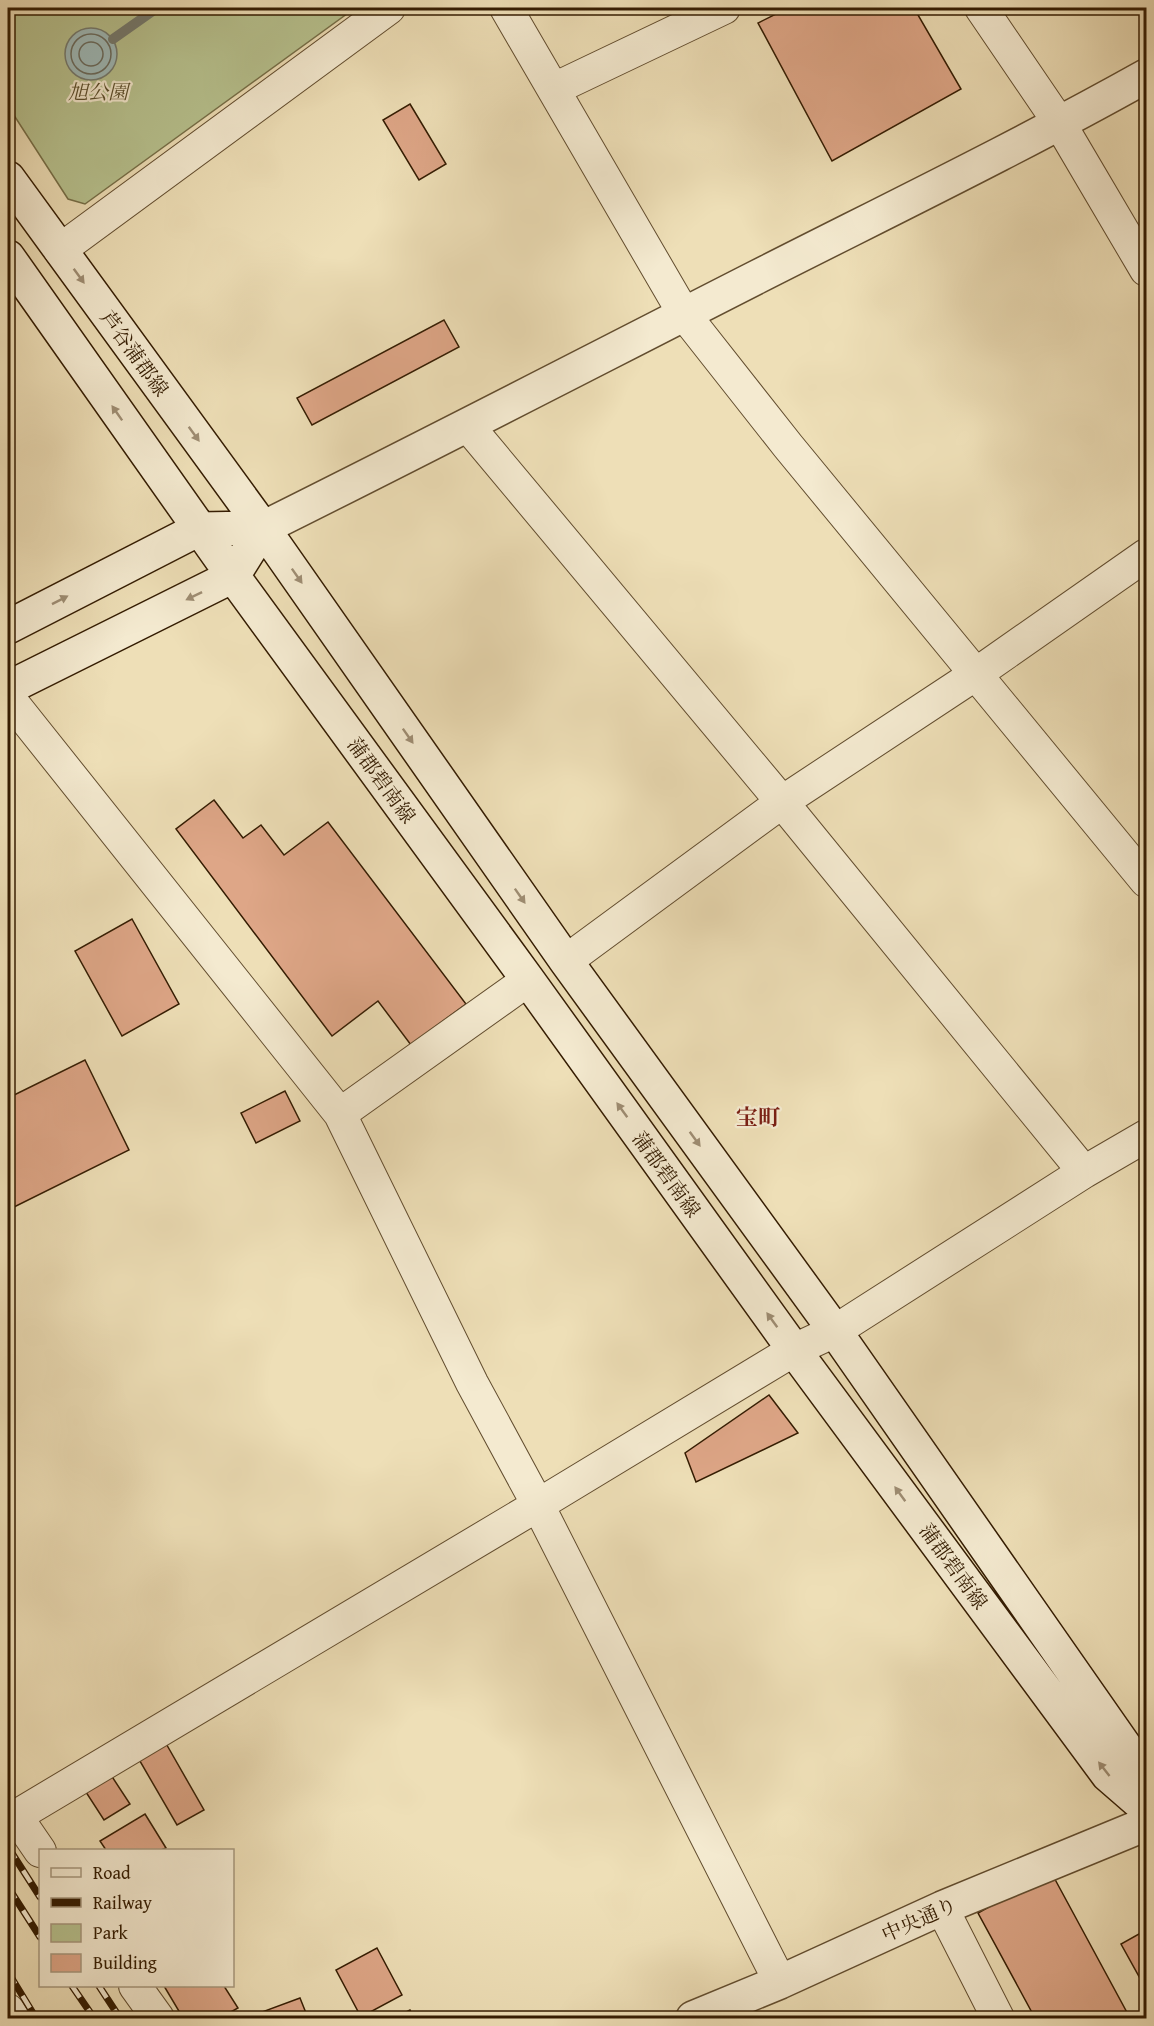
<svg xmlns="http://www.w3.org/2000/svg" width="1154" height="2026" font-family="'Gentium Book Plus','Noto Serif JP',serif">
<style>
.green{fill:#b7c28f;stroke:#766f48;stroke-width:1.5}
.water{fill:#9ebab9;stroke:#747b70;stroke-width:1.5}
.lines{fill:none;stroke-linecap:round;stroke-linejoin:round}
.shore{stroke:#696b5e;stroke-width:1.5}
.stream{stroke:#747b70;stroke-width:10}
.building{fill:#dea687;stroke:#341c02;stroke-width:1.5}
.minor-casing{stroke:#624d2f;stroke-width:34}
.tertiary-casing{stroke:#624d2f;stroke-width:36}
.secondary-casing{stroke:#341c02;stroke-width:36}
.minor{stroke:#f4ead0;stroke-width:32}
.tertiary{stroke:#f4ead0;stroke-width:33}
.secondary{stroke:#f4ead0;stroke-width:33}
.rail-casing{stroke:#341c02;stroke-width:7}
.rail{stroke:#f4ead0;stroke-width:4.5;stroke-dasharray:14;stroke-linecap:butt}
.oneway{fill:#9e8d73}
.labels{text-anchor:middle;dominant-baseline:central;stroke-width:4.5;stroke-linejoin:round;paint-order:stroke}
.park-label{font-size:20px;font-style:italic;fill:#5b4e2c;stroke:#f4ead0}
.street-label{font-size:20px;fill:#341c02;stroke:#f4ead0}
.quarter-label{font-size:22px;font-weight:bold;fill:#7a1f14;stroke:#f4ead0}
</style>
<rect width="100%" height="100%" fill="#eedfb7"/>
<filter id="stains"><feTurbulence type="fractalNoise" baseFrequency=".00333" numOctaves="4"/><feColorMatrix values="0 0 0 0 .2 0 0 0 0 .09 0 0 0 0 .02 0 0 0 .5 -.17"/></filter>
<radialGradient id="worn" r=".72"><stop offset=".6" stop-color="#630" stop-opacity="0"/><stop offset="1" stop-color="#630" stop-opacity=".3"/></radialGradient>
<path class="green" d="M8,8H355L85,204L68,199L8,106Z"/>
<path class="water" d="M65 54a26 26 0 1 1 52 0a26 26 0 1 1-52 0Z"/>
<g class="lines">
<path class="shore" d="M71 54a20 20 0 1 1 40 0a20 20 0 1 1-40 0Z
M79 54a12 12 0 1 1 24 0a12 12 0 1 1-24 0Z"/>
<path class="stream" d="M113,39L157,8"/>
</g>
<path class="building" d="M788,8H914L961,89L832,161L758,23Z
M410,104L446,164L419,180L383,120Z
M444,320L459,347L312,425L297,398Z
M214,800L243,838L261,825L284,855L328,822L466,1004L411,1045L378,1001L332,1036L176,829Z
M132,919L179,1004L122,1036L75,951Z
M85,1060L129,1150L8,1210V1098Z
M285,1091L300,1121L256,1143L241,1113Z
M769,1395L798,1433L696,1482L685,1453Z
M164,1740L204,1810L177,1825L137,1756Z
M107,1769L130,1804L104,1820L82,1786Z
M145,1814L166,1848L161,1850H106L100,1841Z
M1051,1872L1130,2018H1035L978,1913Z
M1146,1930V1989L1121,1944Z
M377,1948L402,1995L361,2017L336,1970Z
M164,1986H224L238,2008L220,2018H183Z
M300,1998L308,2018H246Z
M410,2010L414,2018H394Z"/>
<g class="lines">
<g class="minor-casing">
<path id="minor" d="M506,8L684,314L788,446L1146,881
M981,8L1060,124L1146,270
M554,89L724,8
M60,250L389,8
M468,426L782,802L1084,1172
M8,697L340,1114L472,1383L538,1505L780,1982
M566,961L782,802L976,674L1146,555
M340,1114L528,980
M16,1816L40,1851
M8,1821L538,1505L794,1350L835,1331L1084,1172L1146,1136
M942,1908L998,2018
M135,1986L158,2018
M8,2010L13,2018"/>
</g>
<g class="tertiary-casing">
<path id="tertiary" d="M263,528C428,446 592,361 757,277C887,211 1019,147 1146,76
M693,2018L780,1982L942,1908L1146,1824"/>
</g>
<g class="secondary-casing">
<path id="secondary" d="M8,178L263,528L566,961L835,1331L1133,1758L1146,1790
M8,257L233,576L528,980L794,1350L1108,1775L1146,1808
M8,627L199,529L263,528
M8,688L233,576L263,528"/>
</g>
<use href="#minor" class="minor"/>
<use href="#tertiary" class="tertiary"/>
<use href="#secondary" class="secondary"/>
<g class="rail-casing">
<path id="rail" d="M8,1847L40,1897
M8,1887L40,1937
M8,1972L36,2018
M72,1986L94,2018
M99,1986L120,2018"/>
</g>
<use href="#rail" class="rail"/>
</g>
<defs><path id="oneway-solid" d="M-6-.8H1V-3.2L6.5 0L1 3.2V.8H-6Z" transform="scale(1.5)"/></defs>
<g class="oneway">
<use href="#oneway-solid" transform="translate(79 276) rotate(54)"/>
<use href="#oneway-solid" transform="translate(117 413) rotate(-125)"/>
<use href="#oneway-solid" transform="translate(194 434) rotate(54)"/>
<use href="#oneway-solid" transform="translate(297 576) rotate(55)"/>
<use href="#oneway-solid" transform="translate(194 596) rotate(154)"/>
<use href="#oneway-solid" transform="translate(60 600) rotate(-27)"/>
<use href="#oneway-solid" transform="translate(408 736) rotate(55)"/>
<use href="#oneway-solid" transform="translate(520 896) rotate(55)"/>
<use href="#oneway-solid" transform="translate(622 1110) rotate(-126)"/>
<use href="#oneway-solid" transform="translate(695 1139) rotate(54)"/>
<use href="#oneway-solid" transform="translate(772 1320) rotate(-126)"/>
<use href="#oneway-solid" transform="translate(900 1494) rotate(-126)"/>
<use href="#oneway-solid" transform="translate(1104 1769) rotate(-128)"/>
</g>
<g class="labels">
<g class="park-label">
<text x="98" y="91">旭公園</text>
</g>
<g class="street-label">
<text transform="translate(135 353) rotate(54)">芦谷蒲郡線</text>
<text transform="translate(382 780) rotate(54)">蒲郡碧南線</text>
<text transform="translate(667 1174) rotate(54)">蒲郡碧南線</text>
<text transform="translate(954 1566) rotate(54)">蒲郡碧南線</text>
<text transform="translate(919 1919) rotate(-24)">中央通り</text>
</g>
<g class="quarter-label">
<text x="758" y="1117">宝町</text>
</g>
</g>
<rect width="1154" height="2026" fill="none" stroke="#eedfb7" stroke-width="30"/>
<rect x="9" y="9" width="1136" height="2008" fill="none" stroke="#341c02" stroke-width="3"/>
<rect x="15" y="15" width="1124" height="1996" fill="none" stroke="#341c02" stroke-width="1.5"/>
<rect x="39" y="1849" width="195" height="138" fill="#f4ead0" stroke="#a7987e" stroke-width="1.5"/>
<rect x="51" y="1868" width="30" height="9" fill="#f4ead0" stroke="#a7987e" stroke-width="1.5"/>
<text x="93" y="1879" font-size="18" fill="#341c02">Road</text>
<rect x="51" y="1898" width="30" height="9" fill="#341c02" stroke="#a7987e" stroke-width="1.5"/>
<text x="93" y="1909" font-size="18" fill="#341c02">Railway</text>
<rect x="51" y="1924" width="30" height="18" fill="#b7c28f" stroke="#a7987e" stroke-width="1.5"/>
<text x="93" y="1939" font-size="18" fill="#341c02">Park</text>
<rect x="51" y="1954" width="30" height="18" fill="#dea687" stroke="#a7987e" stroke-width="1.5"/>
<text x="93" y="1969" font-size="18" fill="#341c02">Building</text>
<rect width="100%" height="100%" filter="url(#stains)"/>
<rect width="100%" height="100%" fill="url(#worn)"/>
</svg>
